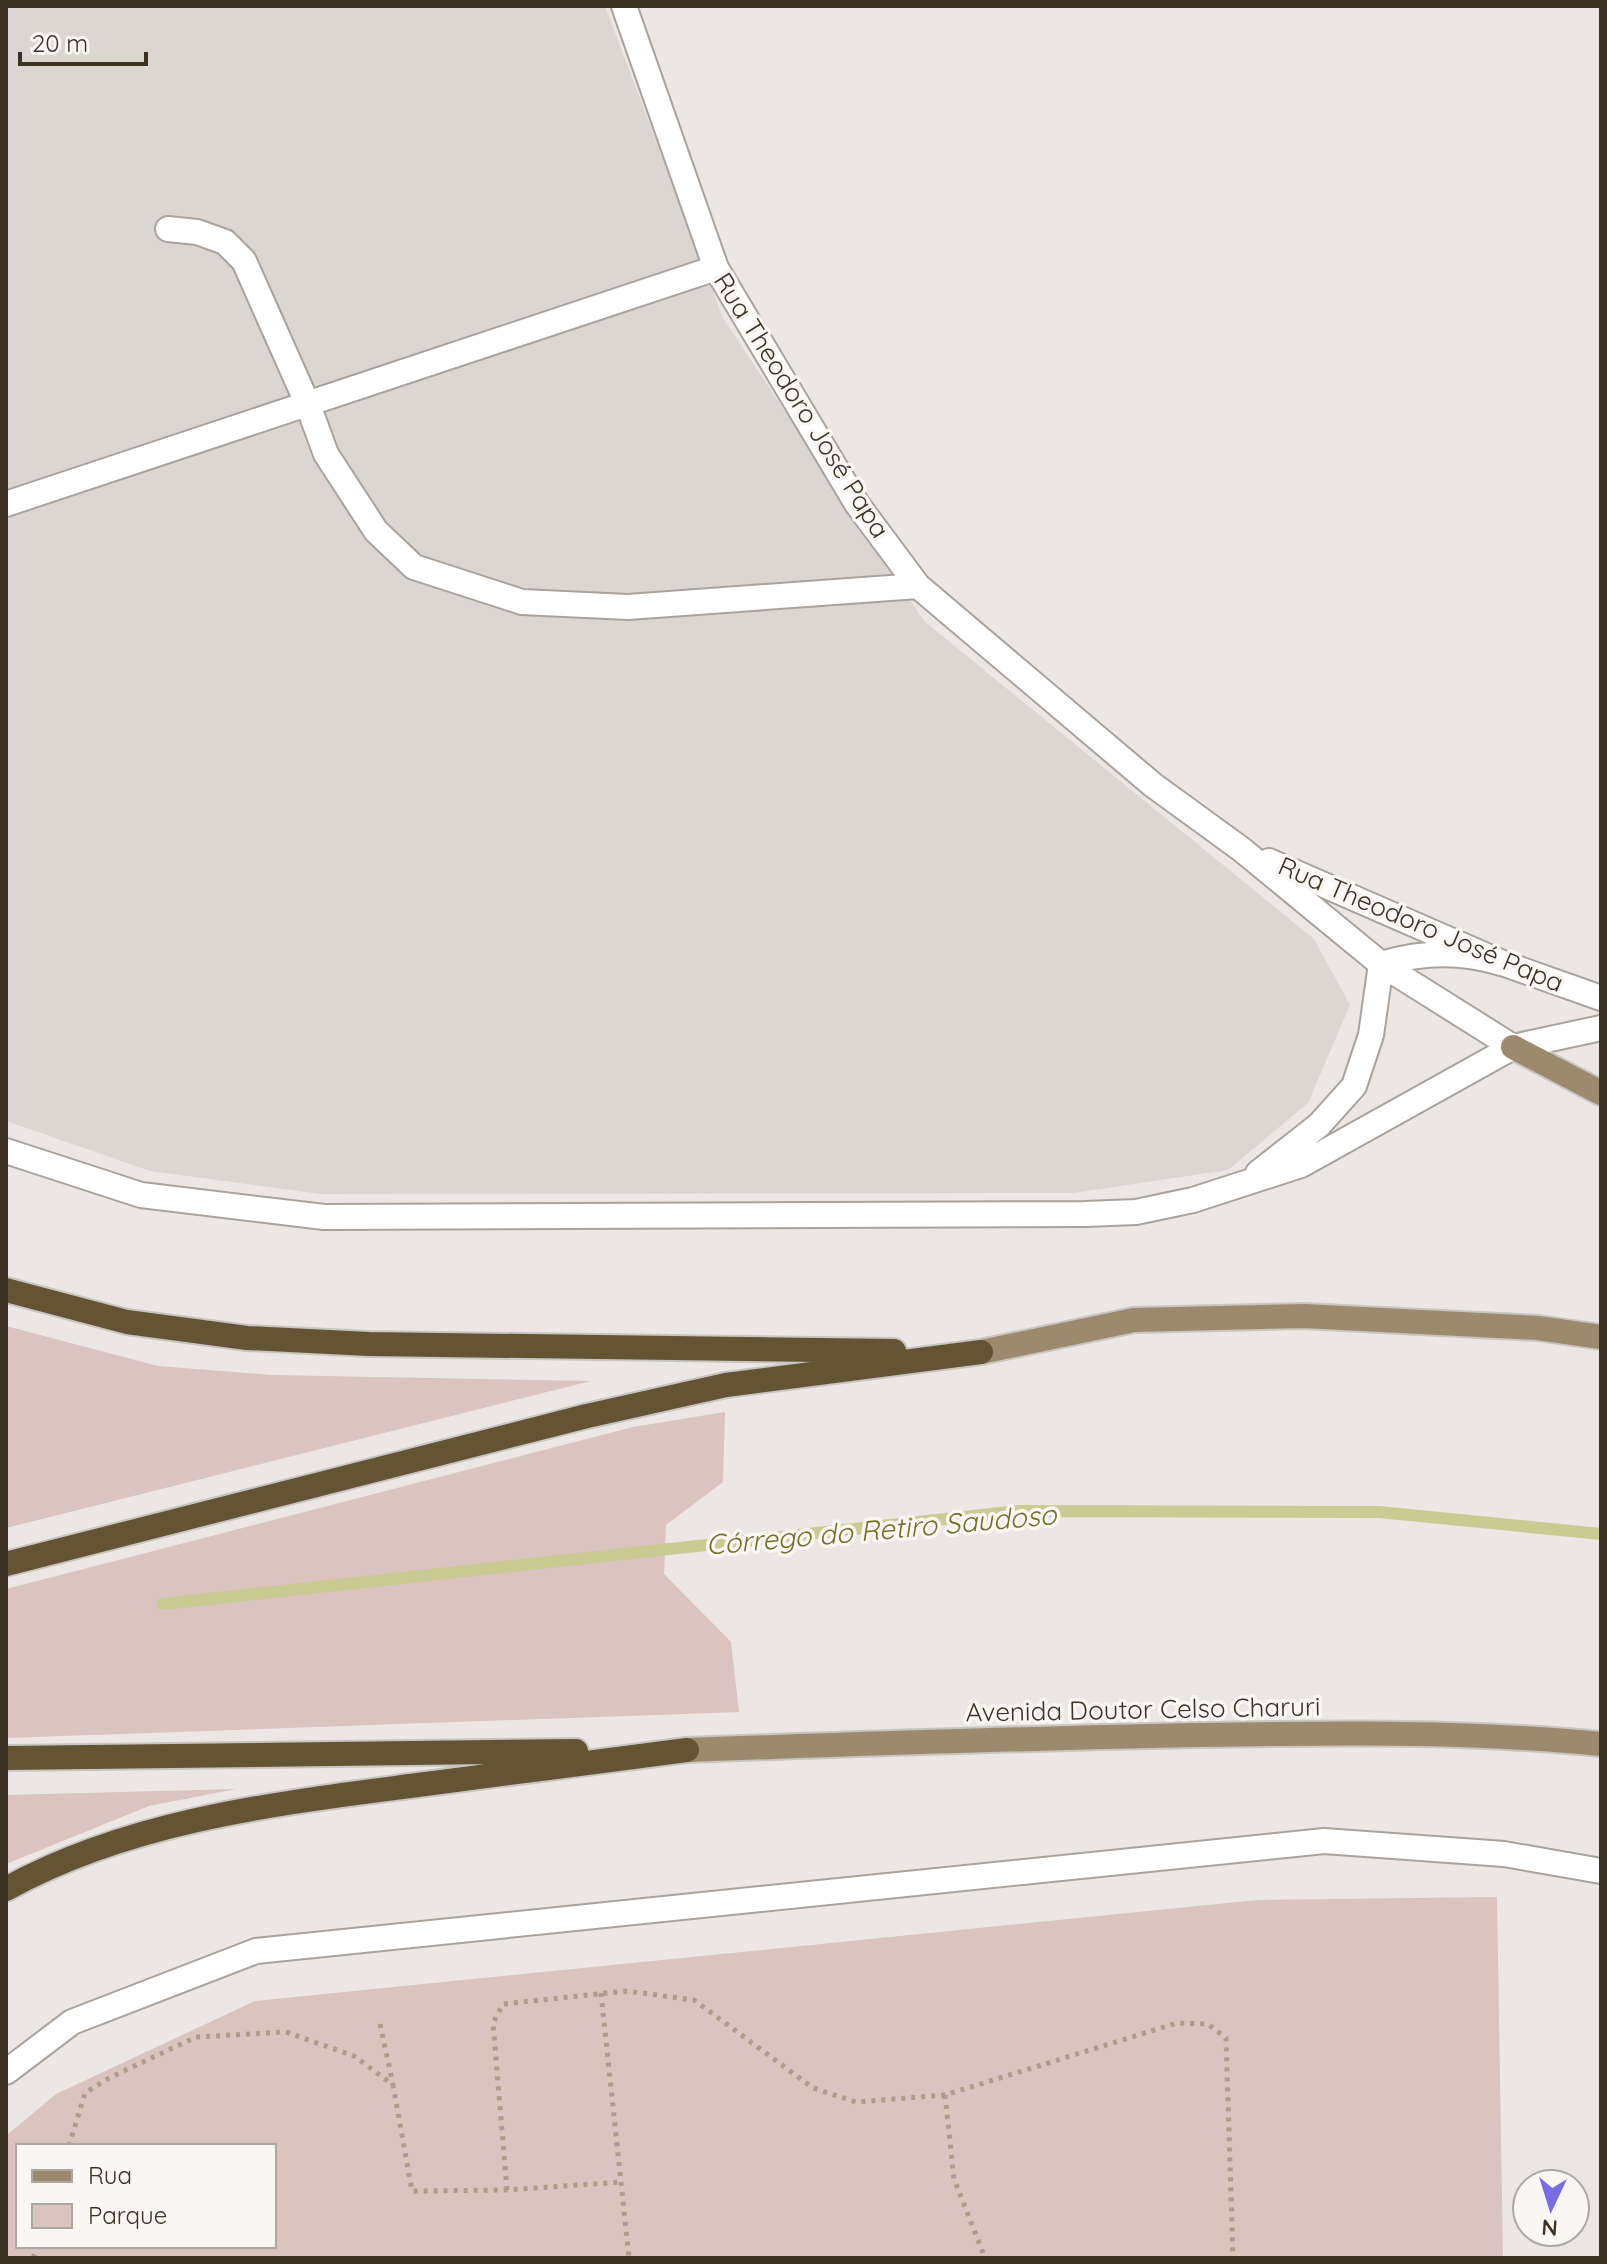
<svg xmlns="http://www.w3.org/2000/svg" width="1607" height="2264" font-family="Quicksand,sans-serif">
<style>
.built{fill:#dcd6d2}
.green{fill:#dbc3bf;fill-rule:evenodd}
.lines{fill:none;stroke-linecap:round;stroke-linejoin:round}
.stream{stroke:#cacb92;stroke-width:12}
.minor-casing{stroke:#a9a39b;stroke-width:28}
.major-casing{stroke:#c8c6c2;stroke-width:28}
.highway-casing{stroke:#c8c6c2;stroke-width:28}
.path{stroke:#ac9c88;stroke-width:5;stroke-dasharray:4 6;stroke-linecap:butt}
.minor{stroke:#fff;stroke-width:24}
.major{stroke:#9d8a6d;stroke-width:24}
.highway{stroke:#655434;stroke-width:24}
.labels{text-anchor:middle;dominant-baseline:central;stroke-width:7;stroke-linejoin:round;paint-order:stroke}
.street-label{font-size:26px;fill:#3c3325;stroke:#f9f6f4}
.water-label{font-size:28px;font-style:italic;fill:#707225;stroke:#f9f6f4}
</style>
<rect width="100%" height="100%" fill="#ece7e4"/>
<path class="built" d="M6,6H605L723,318L924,621L1314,939L1350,1005L1308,1103L1228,1170L1074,1193L320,1194L150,1171L6,1121Z"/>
<path class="green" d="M6,1326L158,1366L272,1375L591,1381L6,1528Z
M725,1412L723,1482L666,1525L664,1574L731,1642L739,1712L6,1738V1589L633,1427Z
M236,1789L149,1806L6,1864V1795Z
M1497,1897L1503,2258H6V2136L56,2094L255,2001L1257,1900ZM274,2146V2246H18V2146Z"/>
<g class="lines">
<path class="stream" d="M163,1604L1019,1511L1379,1512L1601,1534"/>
<g class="minor-casing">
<path id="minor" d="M624,6L716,268L857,504L918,586L1153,785L1241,849L1381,964L1513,1047
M168,229L197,232L225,242L244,261L308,405L326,454L376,531L414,567L522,602L628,607L918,586
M6,504L716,268
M1269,861L1505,964L1601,998
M6,1151L141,1195L324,1217L1085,1214L1136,1212L1193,1200L1301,1165L1513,1047L1601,1028
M1258,1173L1319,1125L1354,1086L1371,1035L1381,964C1425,951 1462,951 1505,964
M6,2072L72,2022L256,1951L1324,1841L1504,1854L1601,1871"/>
</g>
<g class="major-casing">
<path id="major" d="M1513,1047L1601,1093
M981,1352L1134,1320L1304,1316L1538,1328L1601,1337
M687,1750C858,1744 1030,1738 1202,1735C1334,1733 1469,1731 1601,1744"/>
</g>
<g class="highway-casing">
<path id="highway" d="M6,1290L127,1322L247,1338L369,1344L894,1351
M6,1564L587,1416L726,1385L981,1352
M6,1758L576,1751
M6,1889C129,1821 273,1804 410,1786C502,1774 595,1762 687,1750"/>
</g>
<path class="path" d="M601,1993L629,2258
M380,2024L393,2085
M945,2095L954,2179L985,2258
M69,2146L85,2093L109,2078L196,2037L286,2032L354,2056L393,2085L412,2191L507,2190L622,2182
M507,2190L493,2023L503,2004L626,1991L694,2000L813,2088L856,2102L945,2095L1177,2023L1208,2024L1226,2038L1233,2258
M33,2258L38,2246"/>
<use href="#minor" class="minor"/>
<use href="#major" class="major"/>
<use href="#highway" class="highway"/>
</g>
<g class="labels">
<g class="street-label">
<text transform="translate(802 405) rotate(58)">Rua Theodoro José Papa</text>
<text transform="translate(1421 924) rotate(23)">Rua Theodoro José Papa</text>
<text transform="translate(1143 1709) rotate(-1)">Avenida Doutor Celso Charuri</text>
</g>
<g class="water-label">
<text transform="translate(881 1529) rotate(-5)">Córrego do Retiro Saudoso</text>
</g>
</g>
<rect width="1607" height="2264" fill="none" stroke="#3c3325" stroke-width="16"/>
<rect x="16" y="2144" width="260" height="104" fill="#f9f6f4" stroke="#ada8a1" stroke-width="2"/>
<rect x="32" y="2170" width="40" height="12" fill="#9d8a6d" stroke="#ada8a1" stroke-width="2"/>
<text x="88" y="2184" font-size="24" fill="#3c3325">Rua</text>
<rect x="32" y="2204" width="40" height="24" fill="#dbc3bf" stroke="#ada8a1" stroke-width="2"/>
<text x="88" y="2224" font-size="24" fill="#3c3325">Parque</text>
<g transform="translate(1551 2208) rotate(184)"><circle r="38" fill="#f9f6f4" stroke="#ada8a1" stroke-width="2"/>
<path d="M0-6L14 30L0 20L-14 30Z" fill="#786be4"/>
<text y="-12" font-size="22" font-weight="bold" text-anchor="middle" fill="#3c3325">N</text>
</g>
<path d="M20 52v12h126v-12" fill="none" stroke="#3c3325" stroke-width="4"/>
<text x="32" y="52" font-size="24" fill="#3c3325" stroke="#f9f6f4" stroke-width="6" paint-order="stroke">20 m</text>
</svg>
